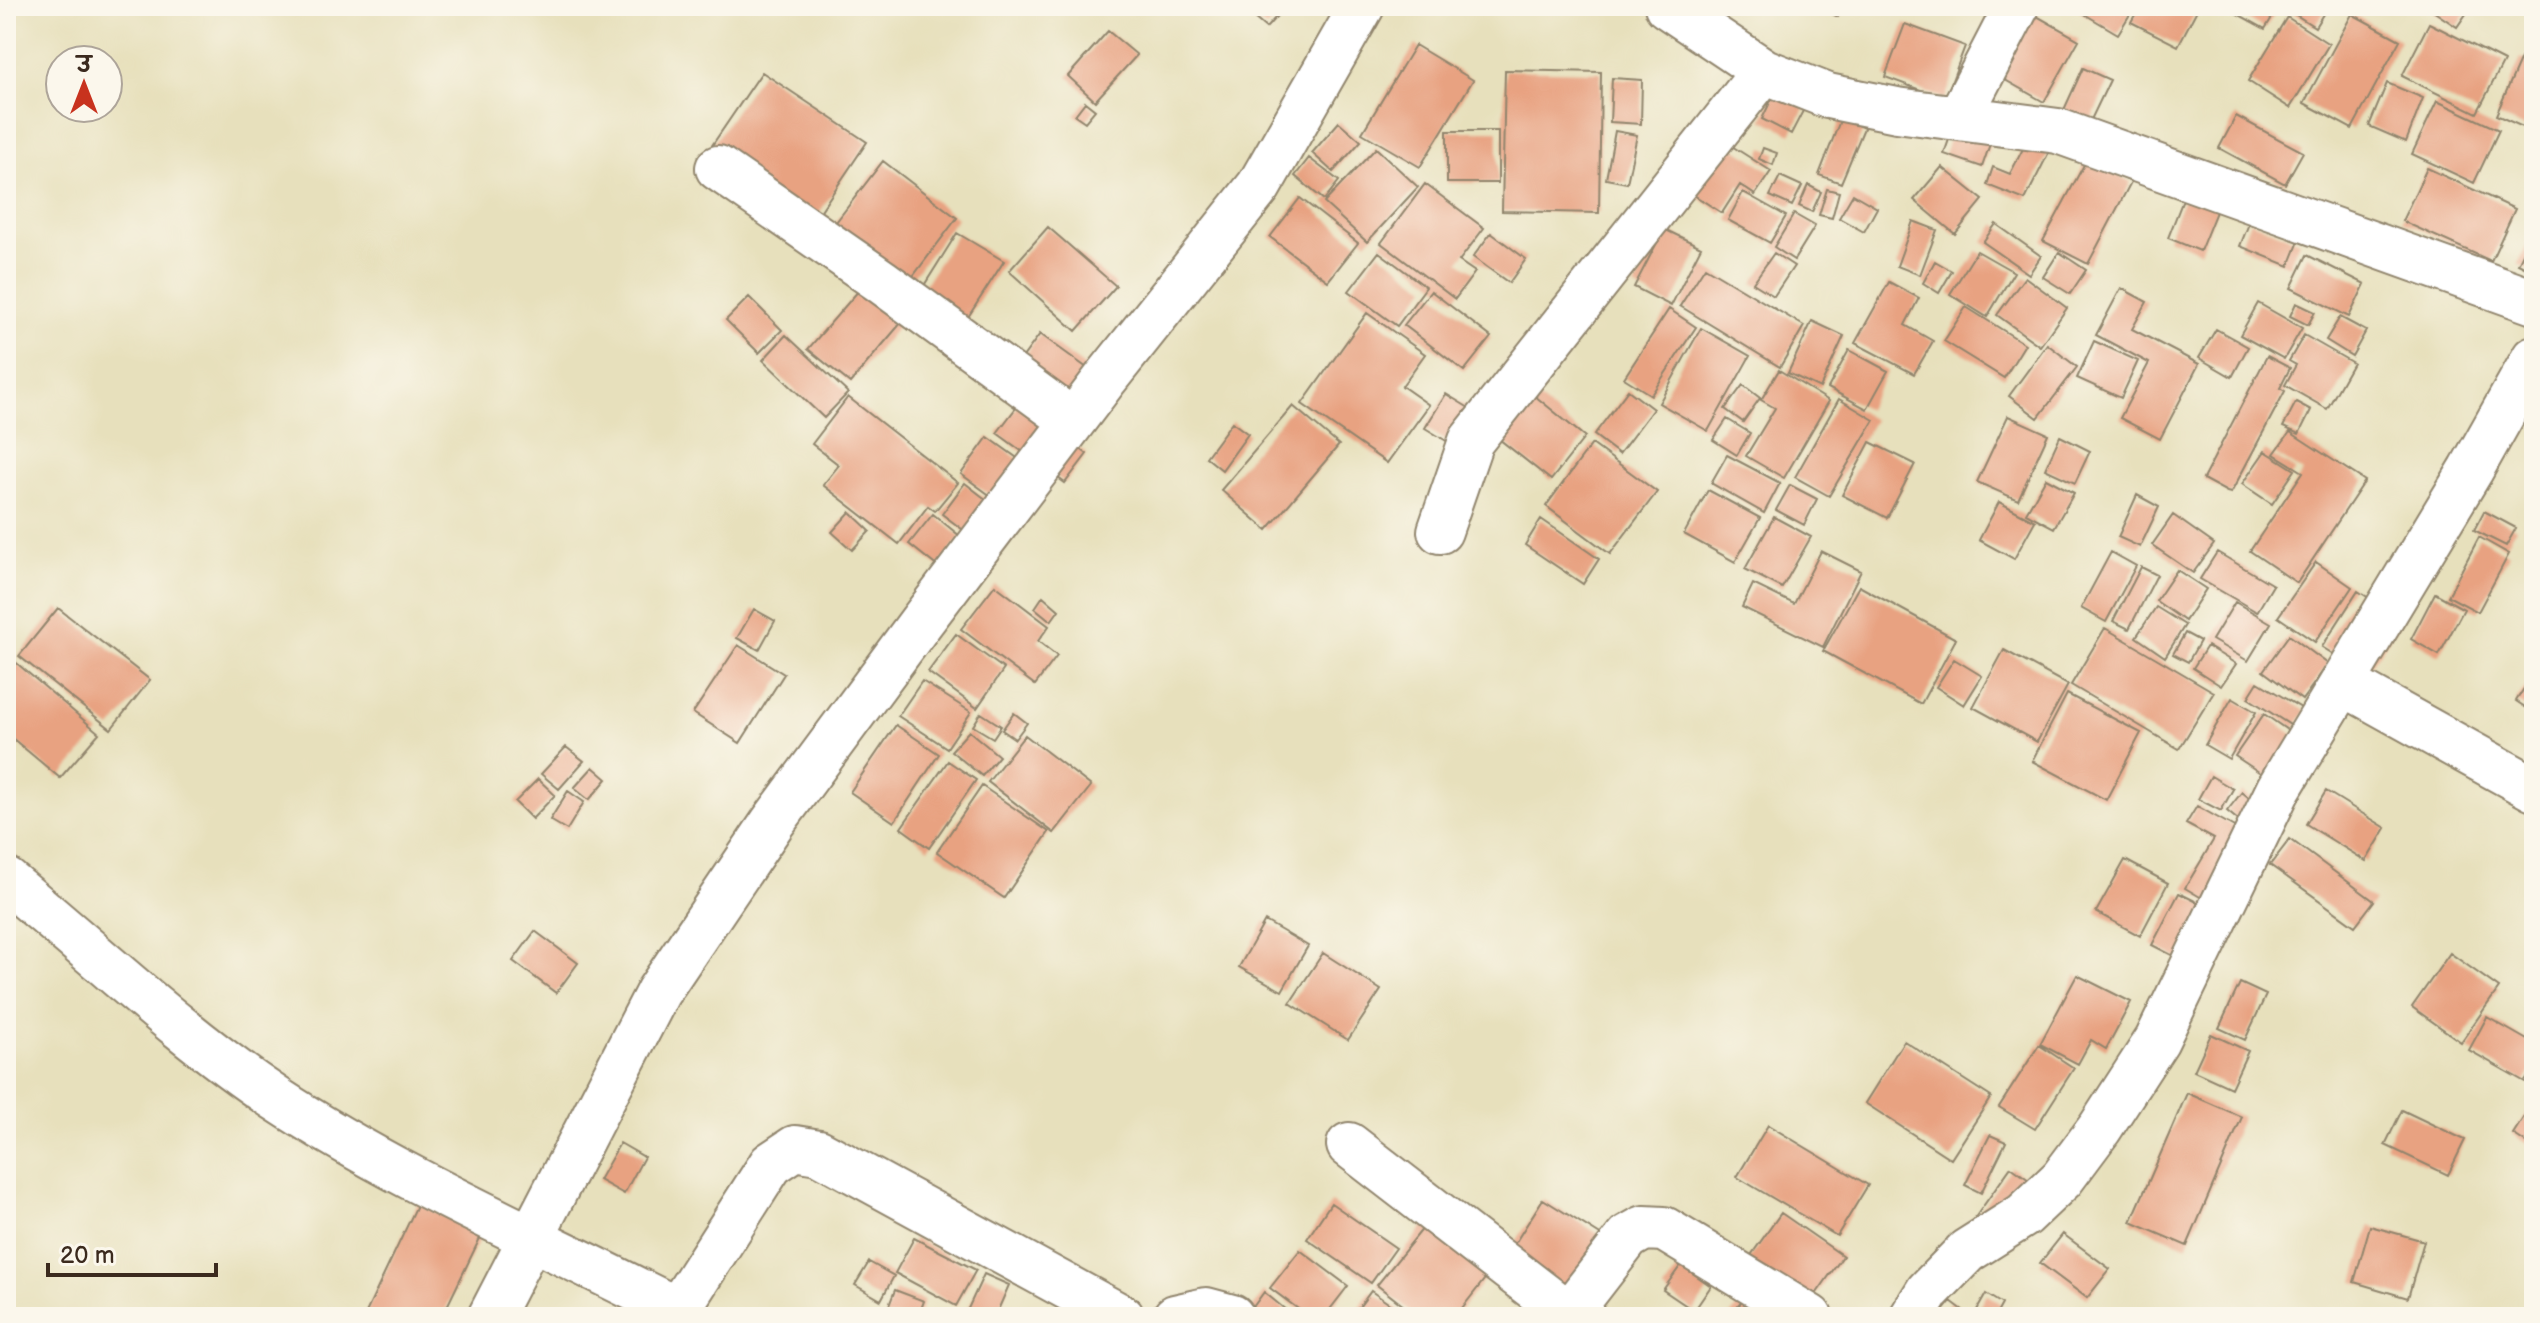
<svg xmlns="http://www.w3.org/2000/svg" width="2540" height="1323" font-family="'Balsamiq Sans','Playpen Sans Deva',sans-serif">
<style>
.building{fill:#e8a281}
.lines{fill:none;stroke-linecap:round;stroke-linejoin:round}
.minor-casing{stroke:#91856d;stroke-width:48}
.minor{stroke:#fff;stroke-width:44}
</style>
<rect width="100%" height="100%" fill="#fbf7ec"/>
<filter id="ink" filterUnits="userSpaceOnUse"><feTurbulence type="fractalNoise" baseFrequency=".0125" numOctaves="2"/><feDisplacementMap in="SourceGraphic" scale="16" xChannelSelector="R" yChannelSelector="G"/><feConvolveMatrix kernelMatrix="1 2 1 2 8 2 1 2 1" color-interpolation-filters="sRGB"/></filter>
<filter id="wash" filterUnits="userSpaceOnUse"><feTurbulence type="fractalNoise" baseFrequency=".006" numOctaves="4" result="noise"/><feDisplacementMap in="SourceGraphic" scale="32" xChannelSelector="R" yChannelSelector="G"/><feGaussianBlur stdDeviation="1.8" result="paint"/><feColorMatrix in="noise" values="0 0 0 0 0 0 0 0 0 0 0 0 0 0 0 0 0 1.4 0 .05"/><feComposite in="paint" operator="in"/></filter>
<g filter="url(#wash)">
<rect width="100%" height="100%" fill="#e7e0bc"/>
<g id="blocks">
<path class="building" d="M1240,6H1286L1266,28Z
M1816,6H1844L1838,17Z
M2019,6L2079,40L2044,102L1975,63Z
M2071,6H2135L2118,34Z
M2140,6H2199L2178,46L2131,22Z
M2223,6H2279L2265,29Z
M2282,6H2328L2315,27Z
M2436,6H2461L2468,11L2457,27L2433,11Z
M2352,14L2400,40L2352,129L2304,103Z
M2287,17L2329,44L2290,108L2248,81Z
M2429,23L2504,61L2477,113L2402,76Z
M1905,24L1965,46L1945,99L1885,77Z
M1108,31L1137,55L1095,101L1068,76Z
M1415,45L1473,80L1420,167L1362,133Z
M2521,58L2534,64V132L2496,115Z
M2083,68L2110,80L2089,124L2063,112Z
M1505,70L1601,72L1599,213L1502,211Z
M762,72L867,142L805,234L700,163Z
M1612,78L1642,80L1641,124L1610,122Z
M2387,83L2423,98L2406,142L2369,126Z
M1775,92L1805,107L1791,134L1762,119Z
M2437,101L2499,130L2474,183L2412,154Z
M1085,102L1095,110L1085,122L1075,115Z
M2236,116L2303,152L2285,184L2219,148Z
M1841,118L1864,128L1841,183L1819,175Z
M1339,122L1361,141L1333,172L1312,153Z
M1954,125L1992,138L1982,167L1944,154Z
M1447,131H1498V183H1447Z
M1615,131L1637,135L1627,183L1606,179Z
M1716,136L1771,171L1755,195L1740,185L1722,213L1683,188Z
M2028,139L2050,150L2025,200L1987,185L1993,167L2010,174Z
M1376,148L1418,187L1367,242L1324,203Z
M1763,148L1777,153L1773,165L1759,159Z
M1309,158L1339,181L1324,200L1295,176Z
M2087,159L2131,182L2088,264L2043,241Z
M883,161L957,218L895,300L820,243Z
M1942,167L1983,200L1955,234L1914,200Z
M2427,168L2515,209L2491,261L2402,221Z
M1780,176L1802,186L1792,206L1770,196Z
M1425,184L1484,228L1459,261L1475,272L1455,299L1381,243Z
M1808,185L1821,192L1812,212L1799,206Z
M1827,189L1839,192L1832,218L1819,215Z
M1743,192L1786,216L1770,243L1728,220Z
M2186,192L2219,204L2200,251L2168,238Z
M1853,194L1877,208L1864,232L1839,218Z
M1300,198L1358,243L1328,281L1270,237Z
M1794,214L1815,226L1794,260L1774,247Z
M1913,221L1937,230L1920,275L1897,266Z
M2250,221L2299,241L2289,266L2240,246Z
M1996,224L2041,256L2029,274L1983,242Z
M1048,227L1116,286L1076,331L1009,271Z
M1664,229L1701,247L1671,306L1634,287Z
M2534,231V272L2518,264Z
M957,233L1004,261L954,339L908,311Z
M1491,233L1526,259L1509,283L1473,257Z
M1977,251L2014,272L1987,317L1950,294Z
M1379,252L1426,287L1397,326L1349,291Z
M2059,252L2086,270L2070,294L2043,277Z
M1774,253L1794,266L1774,296L1753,283Z
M2307,255L2365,284L2349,317L2291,288Z
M1935,261L1952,271L1939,293L1923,283Z
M1705,267L1804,326L1780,367L1680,306Z
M2025,277L2067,308L2040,346L1997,315Z
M1889,282L1919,298L1905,325L1933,341L1914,374L1855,343Z
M2121,288L2147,302L2132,329L2199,364L2160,439L2120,418L2149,363L2096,335Z
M860,289L901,323L850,383L808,349Z
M1431,291L1491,337L1464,371L1404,325Z
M749,297L782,330L759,353L726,320Z
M2258,303L2302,328L2284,359L2240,335Z
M2296,303L2315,312L2308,325L2290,316Z
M1966,307L2025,344L2004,378L1944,341Z
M1669,309L1696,327L1651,395L1624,378Z
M1367,313L1425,354L1402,386L1429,405L1387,463L1302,404Z
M2340,317L2366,331L2352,356L2326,340Z
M1812,321L1844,336L1820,388L1788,373Z
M1701,328L1750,356L1708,431L1659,403Z
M2216,329L2248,347L2232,377L2199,358Z
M1040,334L1116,389L1086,431L1009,376Z
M786,335L848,393L824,418L763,360Z
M2304,335L2353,363L2327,409L2285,385L2296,365L2289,361Z
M2094,341L2138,361L2121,398L2077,378Z
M2047,344L2077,367L2038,418L2009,396Z
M1849,350L1888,371L1867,409L1828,388Z
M2267,356L2290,368L2280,388L2285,391L2231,493L2227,492L2203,479Z
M1779,370L1829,401L1784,478L1746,456L1775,408L1761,400Z
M1743,385L1760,398L1743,422L1725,409Z
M1628,390L1653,409L1619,454L1594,435Z
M1446,394L1479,414L1458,448L1425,428Z
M1535,396L1585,437L1551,480L1499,439Z
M848,397L958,483L935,511L928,506L899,544L823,485L839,465L812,444Z
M1839,399L1874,420L1829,496L1795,477Z
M2296,402L2311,410L2299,434L2283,427Z
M1019,404L1087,454L1065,483L997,433Z
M1293,406L1339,445L1267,530L1221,490Z
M2008,416L2048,434L2018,500L1977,482Z
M1727,419L1750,433L1737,455L1713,440Z
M1232,422L1248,434L1222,470L1206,457Z
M2290,432L2365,481L2297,583L2250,551L2303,472L2274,454Z
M2060,436L2090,451L2075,483L2045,469Z
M988,437L1052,483L1025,521L961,474Z
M1870,442L1915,464L1887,518L1842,495Z
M1592,444L1657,492L1610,554L1546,506Z
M2265,451L2295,470L2272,504L2242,484Z
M1727,455L1780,483L1764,513L1711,483Z
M2046,478L2074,493L2054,528L2026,513Z
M965,483L988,501L966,532L942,514Z
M1790,485L1817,499L1804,525L1776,510Z
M1708,490L1760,518L1735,562L1684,534Z
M2137,495L2159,507L2140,547L2118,537Z
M1999,502L2035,521L2014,559L1979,540Z
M2484,511L2516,528L2506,546L2474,530Z
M850,512L870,531L852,550L832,532Z
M933,514L961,537L938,567L909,544Z
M2173,515L2214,544L2193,573L2152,545Z
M1774,517L1811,537L1782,588L1745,569Z
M1541,519L1599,559L1583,584L1525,545Z
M2479,537L2509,554L2478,612L2448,596Z
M1821,551L1861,571L1823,647L1742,607L1753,584L1794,604Z
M2111,552L2136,566L2106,622L2081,608Z
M2217,552L2273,585L2257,612L2200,579Z
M2316,562L2352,587L2315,642L2278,617Z
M2141,567L2157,575L2129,629L2113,621Z
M2177,570L2206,589L2185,621L2156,601Z
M995,585L1049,626L1038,641L1057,656L1035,685L961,629Z
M1859,586L1956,639L1921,704L1823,651Z
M2358,591L2402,619L2365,674L2322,647Z
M2435,593L2464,609L2439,655L2411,639Z
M1043,596L1059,610L1051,621L1035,608Z
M2235,602L2271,623L2248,661L2212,640Z
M2156,607L2185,625L2165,657L2136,637Z
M58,608L150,680L111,729L19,656Z
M754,609L775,621L759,650L737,638Z
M2105,628L2214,692L2179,749L2071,685Z
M2185,633L2200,641L2188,662L2173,654Z
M956,634L1004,669L977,708L928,672Z
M2289,635L2328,664L2302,700L2263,671Z
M738,645L784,674L740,743L693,713Z
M2207,646L2236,664L2221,686L2193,668Z
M2004,650L2068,685L2037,742L1973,707Z
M1954,659L1982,676L1964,705L1936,687Z
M13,660L99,733L60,778L6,733V669Z
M2534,673V713L2516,701Z
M922,681L971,712L947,748L898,716Z
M2258,682L2306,711L2295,728L2248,698Z
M2067,694L2141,733L2106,800L2032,761Z
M2232,698L2256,712L2229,759L2205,745Z
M981,713L1001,726L993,738L973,726Z
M1014,713L1027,723L1015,739L1002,730Z
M2264,714L2312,747L2283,788L2235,756Z
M896,725L939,754L894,822L850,792Z
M969,731L999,756L982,776L951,751Z
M1025,735L1091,786L1054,833L988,782Z
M566,747L584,761L559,789L541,774Z
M948,761L976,780L929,848L901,828Z
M593,767L607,779L589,800L574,788Z
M2211,776L2233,789L2221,811L2198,799Z
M538,779L555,795L532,819L515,802Z
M982,786L1049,832L1004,898L937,852Z
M568,791L584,802L567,830L550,820Z
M2326,791L2386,828L2366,861L2306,824Z
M2242,792L2276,821L2261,839L2227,811Z
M2197,806L2252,837L2212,904L2185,888L2214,839L2186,824Z
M2290,839L2374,901L2355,926L2270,865Z
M2125,860L2168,883L2140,936L2096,912Z
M2179,893L2221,914L2195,967L2152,945Z
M1265,921L1308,946L1282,991L1239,967Z
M535,931L578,963L556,993L513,961Z
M1323,953L1381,990L1348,1040L1290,1003Z
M2450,953L2499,988L2461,1042L2412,1007Z
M2077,975L2131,1002L2106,1049L2091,1040L2078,1064L2040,1044Z
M2240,983L2266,995L2245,1040L2219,1028Z
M2487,1017L2534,1044V1067L2525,1082L2469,1050Z
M2211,1034L2248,1051L2231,1088L2194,1071Z
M1904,1041L1991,1097L1951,1159L1865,1103Z
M2039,1045L2074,1068L2035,1129L1999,1107Z
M2187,1093L2242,1117L2187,1246L2131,1222Z
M2534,1101V1148L2513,1134Z
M2402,1110L2465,1140L2448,1175L2385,1145Z
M1768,1125L1868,1185L1837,1236L1737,1177Z
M1990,1135L2006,1142L1981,1193L1965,1185Z
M620,1143L644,1157L624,1194L599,1180Z
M2011,1167L2033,1183L1962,1236Z
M1543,1199L1605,1238L1564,1301L1503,1262Z
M418,1203L482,1234L442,1317H364Z
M1331,1203L1396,1248L1371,1283L1307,1239Z
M1781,1213L1843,1256L1800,1317L1737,1275Z
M1428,1222L1491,1271L1455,1317H1418L1377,1285Z
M2370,1226L2424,1241L2408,1298L2354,1282Z
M2063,1234L2110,1269L2087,1298L2040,1263Z
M914,1238L976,1270L956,1306L895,1273Z
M1300,1250L1348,1286L1324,1317H1309L1270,1288Z
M869,1262L894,1276L881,1300L855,1285Z
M1681,1265L1711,1286L1694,1311L1701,1317H1688L1694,1311L1663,1290Z
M984,1274L1009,1285L995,1317H975L966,1313Z
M895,1290L924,1301L918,1317L885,1316Z
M1371,1291L1408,1317H1352Z
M1264,1292L1292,1315L1290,1317H1252L1248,1314Z
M1748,1294L1775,1317H1729Z
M1986,1294L2002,1304L1995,1317L1977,1310Z
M1951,1301L1972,1317H1938Z"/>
</g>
</g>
<g filter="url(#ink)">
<use href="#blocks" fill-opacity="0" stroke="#91856d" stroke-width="2"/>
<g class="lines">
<g class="minor-casing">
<path id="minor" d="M1667,6L1764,71L1828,96L1897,110L2058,131L2534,302
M1959,118L2017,6
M718,168L881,281L1073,421
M1440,531L1471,441L1764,71
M2343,683L2534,789
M6,880C95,953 179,1034 275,1098C401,1181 543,1241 677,1310
M1349,1145L1568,1314
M490,1317L658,992L773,822L921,622L1106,378L1259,186L1362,6
M673,1317L771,1164L795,1148L819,1152L1122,1317
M1175,1317L1206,1310L1232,1317
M1566,1317L1628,1237L1644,1228L1664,1229L1810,1317
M1912,1317L1928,1291L1967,1251L2024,1215L2062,1179L2100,1128L2157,1040L2279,788L2471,470L2534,358"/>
</g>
<use href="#minor" class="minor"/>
</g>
</g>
<rect width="2540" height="1323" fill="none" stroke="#fbf7ec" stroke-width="32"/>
<g transform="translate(84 84)"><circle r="38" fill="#fbf7ec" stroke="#aea59a" stroke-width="2"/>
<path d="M0-6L14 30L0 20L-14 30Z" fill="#c8321e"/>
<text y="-12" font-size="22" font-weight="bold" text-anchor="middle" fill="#3b2a1e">उ</text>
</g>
<path d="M48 1263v12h168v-12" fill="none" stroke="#3b2a1e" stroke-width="4"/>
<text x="60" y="1263" font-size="24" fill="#3b2a1e" stroke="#fbf7ec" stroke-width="6" paint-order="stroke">20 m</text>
</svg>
